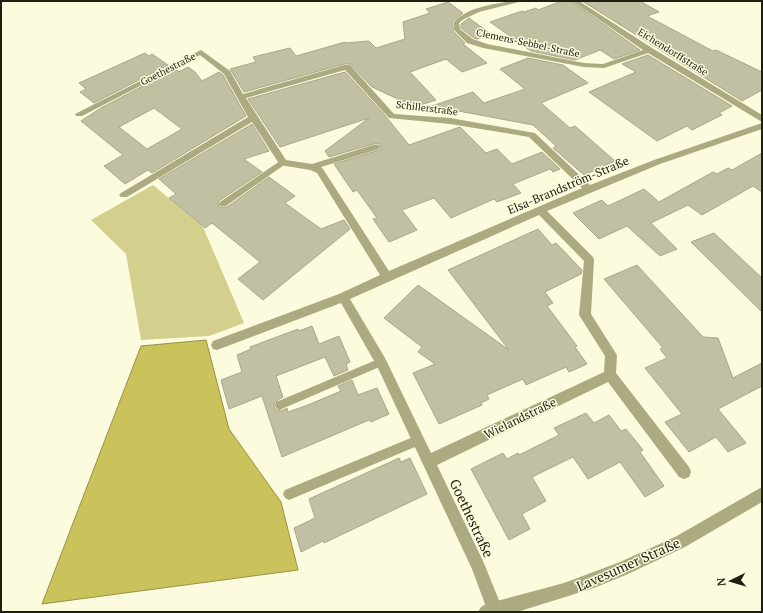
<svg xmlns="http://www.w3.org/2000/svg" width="763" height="613" font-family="'PT Serif',serif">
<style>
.green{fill:#d3cf8c}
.water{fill:#cac25a;stroke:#979145}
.building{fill:#c1c0a3;stroke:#a8a78b;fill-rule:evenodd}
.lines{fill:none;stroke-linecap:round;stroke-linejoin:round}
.service{fill:#acaa80;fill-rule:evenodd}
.minor{fill:#acaa80;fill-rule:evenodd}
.tertiary{fill:#acaa80;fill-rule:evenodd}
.labels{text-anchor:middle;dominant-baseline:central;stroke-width:3;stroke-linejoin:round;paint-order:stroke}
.far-street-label{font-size:10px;fill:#1f1e13;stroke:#fcfbdd}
.street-label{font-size:12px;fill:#1f1e13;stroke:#fcfbdd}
.near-street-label{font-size:14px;fill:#1f1e13;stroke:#fcfbdd}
</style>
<rect width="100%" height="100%" fill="#fcfbdd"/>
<path class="green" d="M153,185L203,227L244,323L209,336L141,340L126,254L91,220Z"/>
<path class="water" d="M206,340L229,429L281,502L298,570L42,604L141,346Z"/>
<path class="building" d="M562,1H571L640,50L614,59L600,50L575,60L531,51L490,22L522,11L524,12L536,8L538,10Z
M582,1H640L659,12L647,16L713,51L716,50L762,72V90L742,101Z
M448,2L463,13L453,21V31L465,43L463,44L487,63L462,72L446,59L410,72L436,100L415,107L372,87L350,64H344L244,92L230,69L256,62L253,57L290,48L296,56L345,42L346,43L369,41L376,48L405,39L403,22L430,13L426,9Z
M469,18L491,34L477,39L474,38L461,28V24Z
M145,53L149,56L152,54L168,65L94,103L80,92L86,89L79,83Z
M648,55L732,106L719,113L722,115L692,130L687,126L657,141L589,92L636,72L622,64Z
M528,58L563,65L588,83L541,103L570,128L575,126L615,161L584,175L553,148L556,146L533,125L432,106L473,92L484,103L525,89L500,69Z
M188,67L195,72L202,81L219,72L223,75L246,116L152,173L148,170L125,184L104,166L123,155L81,121L101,108L175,69L179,72ZM154,108L182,129L147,149L119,127Z
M345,72L383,113L409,145L460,127L486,153L497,149L512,164L542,152L560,169L553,172L550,169L513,184L521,193L497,202L494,199L451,218L434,198L402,210L417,230L389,242L373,219L377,218L357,190L353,192L334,164L379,150L381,148L380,144H373L329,157L325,151L369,118L280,147L248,99Z
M252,124L269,151L244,159L262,172L219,201L218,203L219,207H227L269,177L295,196L285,203L321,229L344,220L350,229L263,300L238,279L260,262L212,223L205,228L169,198L176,194L159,179Z
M762,153V192L753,186L702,215L688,205L651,223L677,249L660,256L627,226L599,239L573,213L602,200L608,206L644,189L659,202L713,172L717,174L728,168L732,170Z
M538,229L552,245L556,243L582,270L581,274L545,292L553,303L547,306L577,346L575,347L587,364L569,372L566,367L526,385L523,379L487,395L489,399L481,403L482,405L439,424L413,373L435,364L418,352L422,347L384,318L418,285L509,350L448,270Z
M714,233L762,278V312L691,242Z
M637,265L703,337L718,338L733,378L762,363V386L718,409L746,443L728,452L716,437L689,452L665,422L682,414L645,368L667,358L660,349L663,348L604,279Z
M312,326L319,344L339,336L350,362L346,364L348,370L334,376L325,357L276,376L283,397L275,402L274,405L275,409L281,411L287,408L288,412L308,405L341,391L338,386L352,380L358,395L377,388L389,414L371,422L369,420L282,457L262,396L229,409L221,380L242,372L237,355L251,349L250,347L298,329L299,331Z
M586,413L594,423L609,415L621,431L626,429L643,450L640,452L664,486L645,497L620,462L588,479L573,457L532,477L546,501L522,514L530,529L509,540L471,469L503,453L507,459L518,453L519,455L559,435L554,428Z
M399,458L401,462L410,458L427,494L324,543L323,541L301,552L294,528L315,518L309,499Z"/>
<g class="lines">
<path class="service" d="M280,161H286L287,163L226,206H220L219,204L220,202Z
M381,358L384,359L386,362L384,365L284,408L280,410L276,408L275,405L276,402Z
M418,435L422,436L423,440L422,444L289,500L285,498L283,494L285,490Z"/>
<path class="minor" d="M510,1H523L479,12L464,19L459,23L460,29L473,39L487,44L584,63L603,64L643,50L572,1H579L652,48L762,115V122L648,53L604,68L584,67L483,48L467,43L454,30V22C468,7 491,5 510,1Z
M201,50L230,71L243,94L344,65H350L394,114L450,118L535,133L590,185L654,160L762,123V129L660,164L547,211L593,257L594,260L591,314L617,355L616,373L689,467L691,472L689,477L684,479L679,477L608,382L437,465L483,561L503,610L502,612H488L472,569L377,366L341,303L217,350L213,349L211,345L213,341L339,294L380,275L317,173L310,170L280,165L252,122L127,197H121L119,195L121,193L248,117L224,74L200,55L82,116H76L75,114ZM345,70L389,118L450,124L529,137L582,188L389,271L323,169L321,167L379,149L380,147L379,145H373L312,164L286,160L246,98ZM539,215L584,261L579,315L605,356L604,372L431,453L385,358L350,299Z"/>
<path class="tertiary" d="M762,487V502L685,547L628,574L594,588L517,612H478L481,607L486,604L564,583L620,562L675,537Z"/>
</g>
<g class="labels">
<g class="far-street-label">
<text transform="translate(528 43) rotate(12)">Clemens-Sebbel-Straße</text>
<text transform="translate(673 52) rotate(32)">Eichendorffstraße</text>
<text transform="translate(168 69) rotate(-27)">Goethestraße</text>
<text transform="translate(427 108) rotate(7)">Schillerstraße</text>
</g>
<g class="street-label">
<text transform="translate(568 185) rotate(-23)">Elsa-Brandström-Straße</text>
<text transform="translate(520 418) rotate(-26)">Wielandstraße</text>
</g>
<g class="near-street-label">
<text transform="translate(472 518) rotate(65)">Goethestraße</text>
<text transform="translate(628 564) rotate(-24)">Lavesumer Straße</text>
</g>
</g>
<rect width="763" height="613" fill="none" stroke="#1f1e13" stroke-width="4"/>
<g transform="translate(731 581) rotate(265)" stroke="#fcfbdd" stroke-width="3" paint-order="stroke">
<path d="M0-3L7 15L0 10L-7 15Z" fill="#1f1e13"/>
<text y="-6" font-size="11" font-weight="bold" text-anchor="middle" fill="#1f1e13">N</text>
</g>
</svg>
